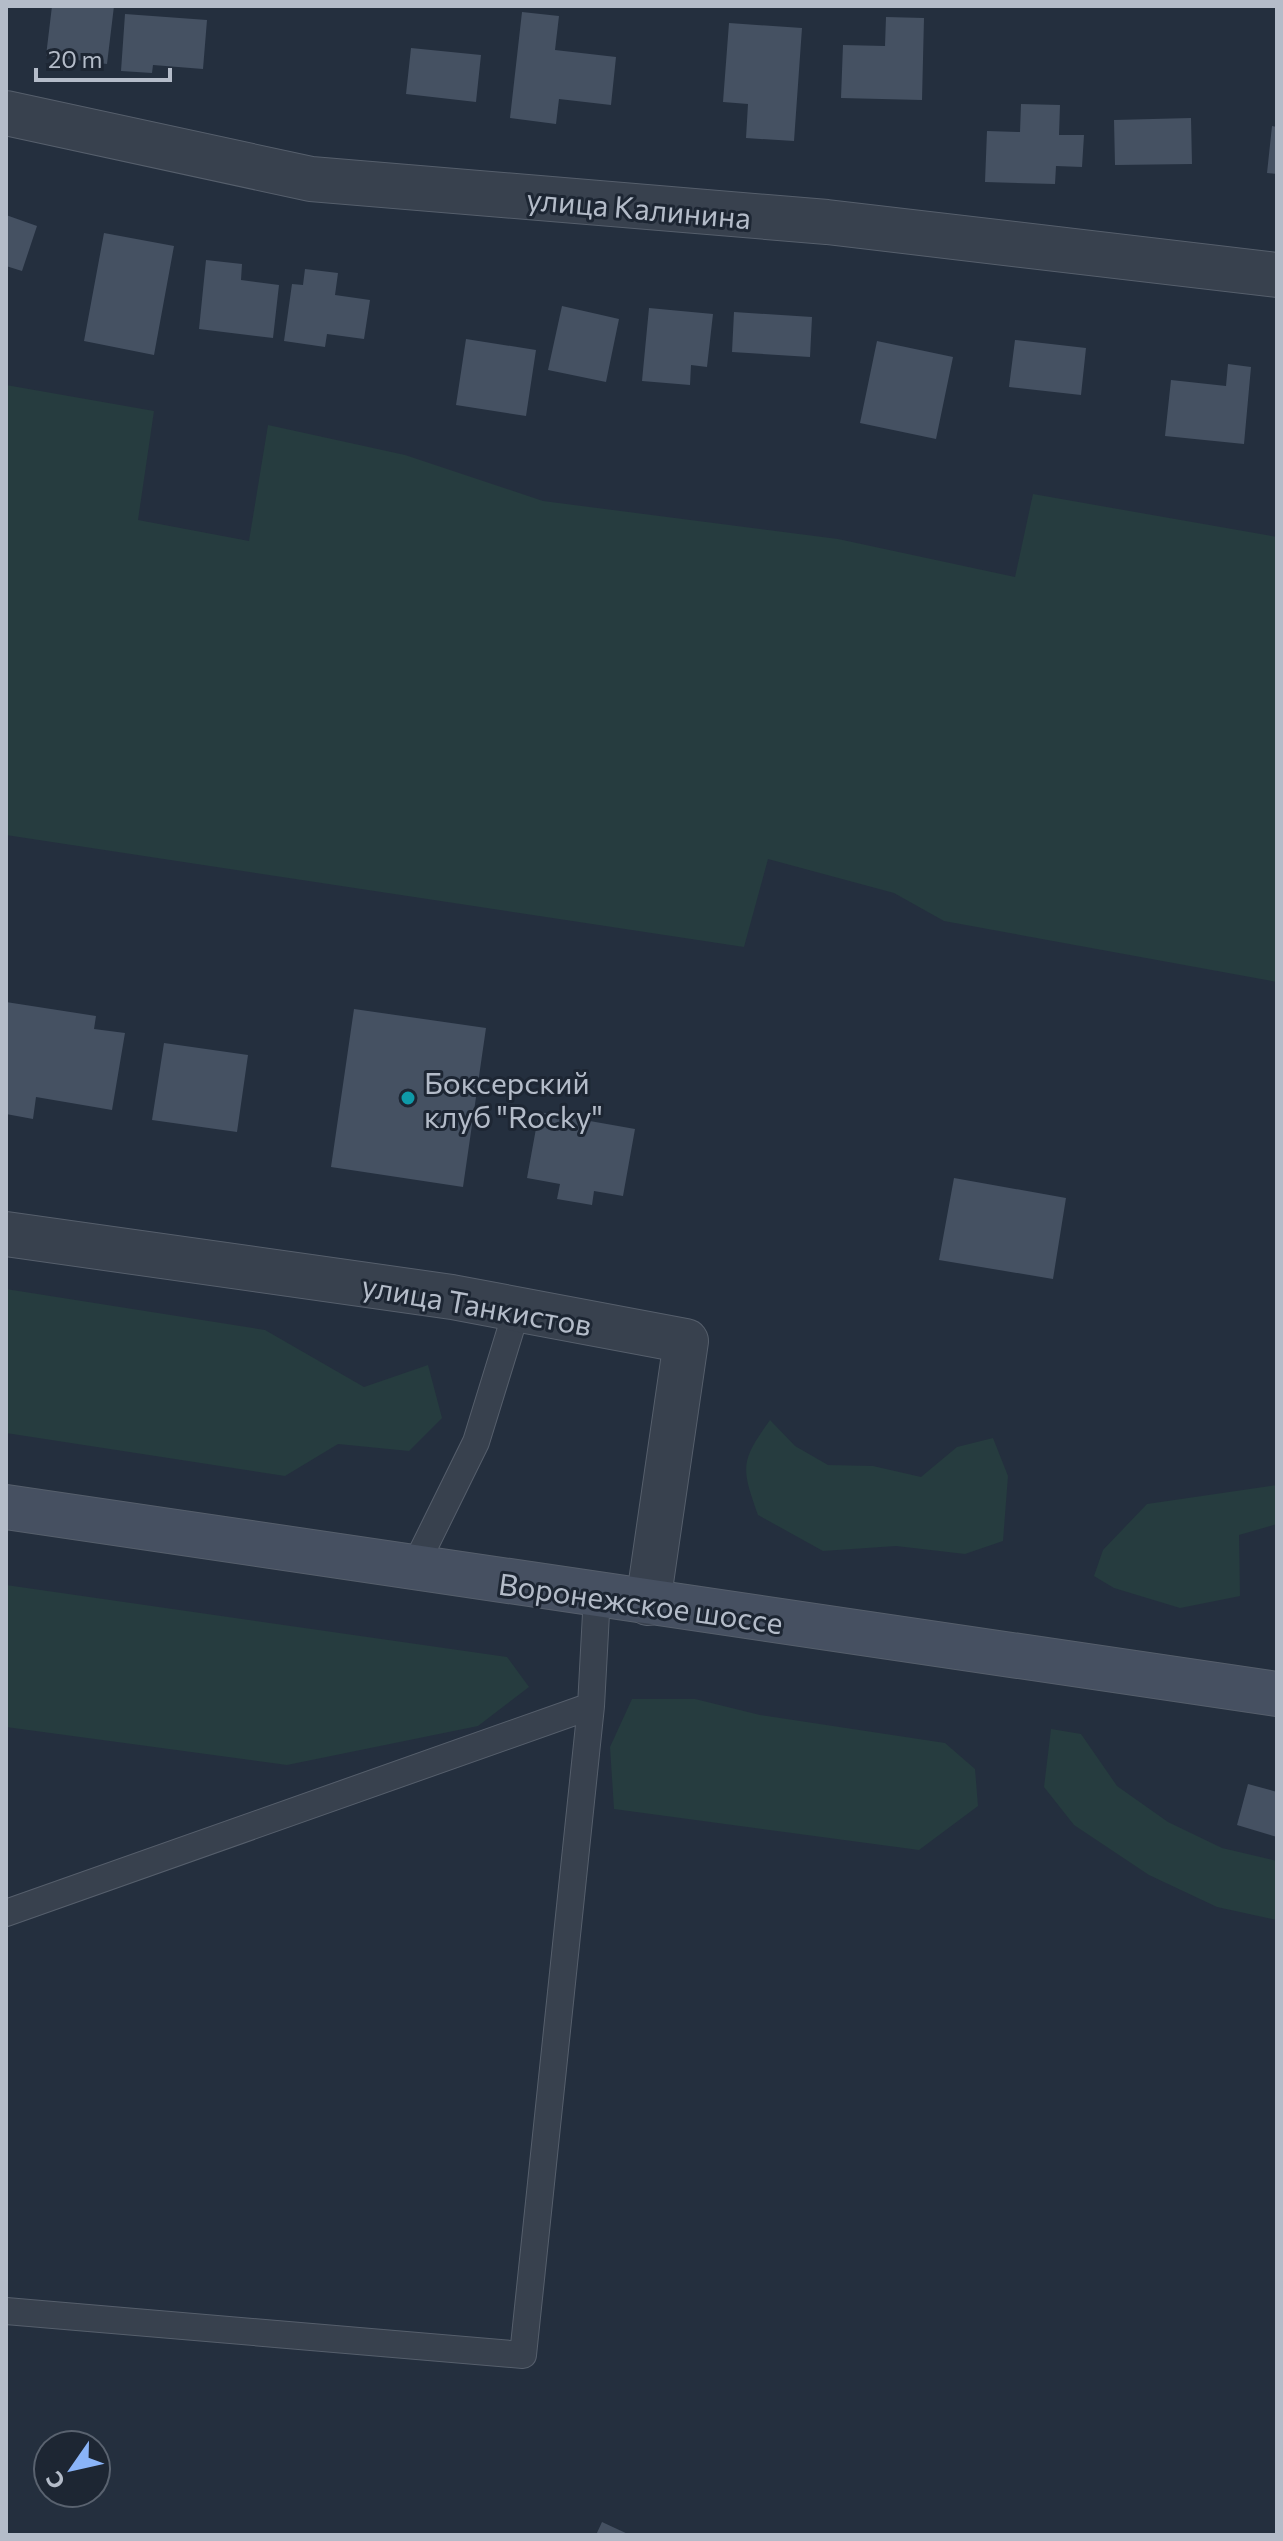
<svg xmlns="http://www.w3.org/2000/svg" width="1283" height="2541" font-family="Commissioner,sans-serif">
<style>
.green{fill:#263c3f}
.building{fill:#455162}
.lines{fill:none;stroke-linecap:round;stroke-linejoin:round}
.lane-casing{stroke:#565f6c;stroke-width:28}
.street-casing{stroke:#565f6c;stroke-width:46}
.secondary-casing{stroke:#565f6c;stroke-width:46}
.lane{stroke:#38414e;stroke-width:26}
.street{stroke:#38414e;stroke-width:44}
.secondary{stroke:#465061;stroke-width:44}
.culture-dot{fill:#0f9aa8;stroke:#1d2633;stroke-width:3}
.labels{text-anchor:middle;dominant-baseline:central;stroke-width:6;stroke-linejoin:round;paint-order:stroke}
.street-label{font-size:30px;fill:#b4bcc9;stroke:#1d2633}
.poi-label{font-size:30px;fill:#b4bcc9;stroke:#1d2633;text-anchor:start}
</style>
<rect width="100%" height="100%" fill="#242f3e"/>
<path class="green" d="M6,385L154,411L138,520L249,541L268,425L405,455L543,501L838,539L1015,577L1033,494L1277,537V982L944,921L894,893L768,859L744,947L6,835Z
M6,1289L265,1330L364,1387L428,1365L442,1418L409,1451L338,1444L285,1476L6,1433Z
M770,1420L795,1446L828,1465L873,1466L921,1477L957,1447L993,1438L1008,1476L1003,1541L965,1554L896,1546L823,1551L758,1515C741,1467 740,1462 770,1420Z
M1277,1485V1524L1239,1535L1240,1596L1180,1608L1114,1588L1094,1576L1103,1550L1147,1504Z
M6,1585L507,1657L529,1687L478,1726L287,1765L6,1727Z
M632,1699H695L760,1715L945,1743L975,1769L978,1806L919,1850L614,1809L610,1747Z
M1051,1729L1081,1734L1117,1786L1168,1822L1222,1848L1277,1861V1920L1217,1907L1149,1875L1074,1825L1044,1787Z"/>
<path class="building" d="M52,6H114L107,64L46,56Z
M522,12L559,16L555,50L616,57L611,105L559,99L556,124L510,118Z
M125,14L207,20L203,69L153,65L152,73L121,71Z
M886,17L924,18L922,100L841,98L843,45L885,46Z
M729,23L802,28L794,141L746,138L748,104L723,102Z
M411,48L481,55L476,102L406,94Z
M1021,104L1060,105L1059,135H1084L1082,167L1056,166L1055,184L985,182L987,131L1020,132Z
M1191,118L1192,164L1115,165L1114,120Z
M1272,126L1277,127V174L1267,173Z
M6,215L37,226L22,271L6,266Z
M104,233L174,246L154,355L84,341Z
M206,260L242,264L241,280L279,285L273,338L199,329Z
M305,269L338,273L335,295L370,300L364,339L327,334L325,347L284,341L292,284L303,285Z
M562,306L619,319L606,382L548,370Z
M649,308L713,314L707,367L691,365L690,385L642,381Z
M734,312L812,317L810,357L732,352Z
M466,339L536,350L526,416L456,405Z
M1015,340L1086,348L1081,395L1009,387Z
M877,341L953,357L936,439L860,423Z
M1228,364L1251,367L1244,444L1165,436L1171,380L1226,386Z
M6,1002L96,1016L94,1029L125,1033L112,1110L36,1097L33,1119L6,1114Z
M354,1009L486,1028L463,1187L331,1167Z
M164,1043L248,1055L237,1132L152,1120Z
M539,1112L635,1129L623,1196L594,1191L592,1205L557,1199L560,1184L527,1178Z
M954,1178L1066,1198L1053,1279L939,1260Z
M1248,1784L1277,1792V1837L1237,1825Z
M602,2522L630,2535H596Z"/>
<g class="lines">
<g class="lane-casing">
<path id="lane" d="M414,1568L476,1442L517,1309
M6,1913L591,1706
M6,2311L523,2355L591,1706L597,1595"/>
</g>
<g class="street-casing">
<path id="street" d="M6,113L311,179L827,222L1277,275
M6,1234L452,1297L686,1341L648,1603"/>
</g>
<g class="secondary-casing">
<path id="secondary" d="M6,1507L1277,1694"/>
</g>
<use href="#lane" class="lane"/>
<use href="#street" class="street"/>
<use href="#secondary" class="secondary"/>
</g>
<circle class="culture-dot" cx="408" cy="1098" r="8"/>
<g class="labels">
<g class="street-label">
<text transform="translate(639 207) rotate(5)">улица Калинина</text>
<text transform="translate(477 1304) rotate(10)">улица Танкистов</text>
<text transform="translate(641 1602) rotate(8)">Воронежское шоссе</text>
</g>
<g class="poi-label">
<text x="424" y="1081">Боксерский<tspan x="424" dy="34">клуб "Rocky"</tspan></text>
</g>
</g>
<rect width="1283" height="2541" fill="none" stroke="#b4bcc9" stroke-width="16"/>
<g transform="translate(72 2469) rotate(236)"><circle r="38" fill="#1d2633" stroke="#59626f" stroke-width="2"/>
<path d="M0-6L14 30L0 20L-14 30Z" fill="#8ab4f8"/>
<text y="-12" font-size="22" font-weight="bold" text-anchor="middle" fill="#b4bcc9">С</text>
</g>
<path d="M36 68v12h134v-12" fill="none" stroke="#b4bcc9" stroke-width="4"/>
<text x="48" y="68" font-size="24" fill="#b4bcc9" stroke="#1d2633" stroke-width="6" paint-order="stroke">20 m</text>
</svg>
